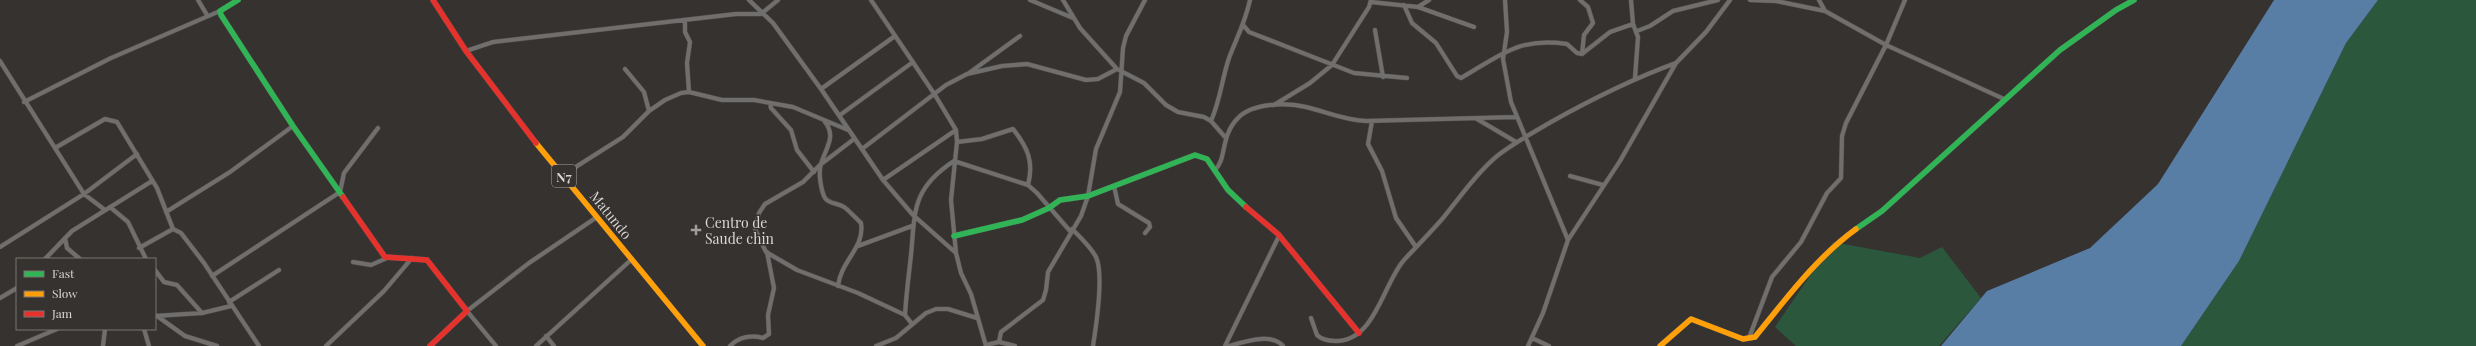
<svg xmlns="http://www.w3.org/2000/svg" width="2476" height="346" font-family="'Playfair Display',serif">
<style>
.green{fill:#2b583d}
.water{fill:#587ea5}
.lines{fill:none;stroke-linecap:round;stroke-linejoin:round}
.street-casing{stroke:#52504e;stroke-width:5}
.fast-casing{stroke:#52504e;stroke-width:6}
.slow-casing{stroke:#52504e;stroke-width:6}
.jam-casing{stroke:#52504e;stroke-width:6}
.street{stroke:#716f6e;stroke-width:4}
.fast{stroke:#30b455;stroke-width:5.5}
.slow{stroke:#ff9f0a;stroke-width:5.5}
.jam{stroke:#e5322d;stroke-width:5.5}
.poi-dot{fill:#a09d9b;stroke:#36322f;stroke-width:1.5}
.labels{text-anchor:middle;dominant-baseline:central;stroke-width:3;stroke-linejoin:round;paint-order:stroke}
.shield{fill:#36322f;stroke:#a9a6a3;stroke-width:1}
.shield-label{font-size:13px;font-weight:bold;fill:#dad7d5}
.street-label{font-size:14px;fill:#dad7d5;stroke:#36322f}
.poi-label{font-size:14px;fill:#dad7d5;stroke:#36322f;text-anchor:start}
</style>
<rect width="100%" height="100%" fill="#353230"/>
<path class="green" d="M2378,0H2476V346H2181L2239,261L2346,43Z
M1833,242L1920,258L1942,247L1981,298L1939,346H1796L1775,327Z"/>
<path class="water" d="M2274,0H2378L2346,43L2239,261L2181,346H1941L1987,291L2090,248L2158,184Z"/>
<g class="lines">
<g class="street-casing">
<path id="street" d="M198,0L207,15
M749,0L773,23L821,89L883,180L913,215L956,253
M871,0L935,95L956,130L957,142L951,200L956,253L961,273L971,294L986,346
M1030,0L1073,18
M1063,0L1080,28L1117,69L1144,83L1166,105L1178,112L1204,117L1211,121L1225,137
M1505,0L1507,32L1503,59L1511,102L1568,240
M1580,0L1588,7L1593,23L1584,35L1582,54
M1631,0L1633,24L1638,37L1635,78
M1750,0L1776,1L1825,11L1886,45L2004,99
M1819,0L1825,11
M1371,2L1418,7L1474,27
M1404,5L1412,23L1436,43L1457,76L1461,78C1501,55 1518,37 1567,44L1577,53L1582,54L1610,32L1633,24
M1418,7L1429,0
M685,20V32L690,42L687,63L689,92
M1244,26L1249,32L1354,73L1407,78
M1375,30L1383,77
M1637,31L1650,26L1673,11L1718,0
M466,51L493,42L736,14H761L778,0
M0,61L84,194L105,210
M625,69L644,92L649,111
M969,73L1020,36
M821,89L895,36
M24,102L111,58L220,11
M770,103L771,108L791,130L797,150L814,172
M1274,105L1310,83L1332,65L1369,7L1371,0
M840,115L913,62
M1477,119L1516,142
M1211,121C1220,101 1222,79 1229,58C1237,37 1245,23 1250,0
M1372,121L1368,144L1382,171L1396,218L1416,247
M825,122C837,137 825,149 821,164C818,172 821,191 825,198C829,204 838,203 844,207C846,208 858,220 861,223C865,248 841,260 838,286
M854,139L820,165L803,182L765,204L759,213L755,229L766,252L797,270L858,293L905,315L912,324
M957,142L982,139L1013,129C1028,148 1034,162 1028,185
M55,148L105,119L117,122L157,188L173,229L181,233L204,263L259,346
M862,149L946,85L967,74L1002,66L1027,64L1086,80L1098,79L1117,69
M1215,170C1227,159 1220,136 1238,118C1252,103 1287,102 1306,107C1327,112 1344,120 1366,121L1516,117
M563,175L623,137L649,111L665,100L681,93L689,92L722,100H754L793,107L848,130
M1570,176L1603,185
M883,180L956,130
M1114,186L1118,204L1149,223L1150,227L1145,233
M110,207L128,222L146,259
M166,212L230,172L293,126
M1072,229C1081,238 1090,246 1096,257C1104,274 1096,327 1093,346
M65,238L67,248L80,259
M858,246L912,226
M0,247L84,194L137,154
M139,248L173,229
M45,259L72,231L152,181
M353,262L371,265L387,258
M155,270L164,282L177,285L202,313
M212,276L340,192L344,173L378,128
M0,298L17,288
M229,302L279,270
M905,315C906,298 908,281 910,264C916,216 908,191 954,161L1028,185L1037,193L1070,231
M155,316L202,313L231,306
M157,316L185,336L217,346
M1311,318L1317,335C1322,340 1329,341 1336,341C1375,341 1383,284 1404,260C1417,246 1431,232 1443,218C1460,197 1476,174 1497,156C1514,143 1532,133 1551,122C1592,99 1632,79 1676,63
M144,329L149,346
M546,336L554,346
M1532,338L1549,346
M1749,338L1772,277L1801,242L1827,193L1841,178L1842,136L1846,123L1886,45L1905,0
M999,342L1001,332L1043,300L1046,290L1048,272L1081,216L1088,196L1096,149L1120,92L1123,48L1126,36L1145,0
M986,345L999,342L1015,346
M17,346L57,329
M103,346L105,329
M326,346L384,291L412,258
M496,346L467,311L529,263L597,217
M536,346L632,259
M730,346C740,336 751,335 763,338L769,334L768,315L774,288L767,252
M876,346L896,338L926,313L936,309H948L977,318
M1225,346L1279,236
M1229,346C1244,342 1271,332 1283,346
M1528,346L1543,313L1568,240L1620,161L1676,63L1706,32L1730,0"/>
</g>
<g class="fast-casing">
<path id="fast" d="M238,0L220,11L221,15L293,126L343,197
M1856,229L1882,211L2060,50L2116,10L2134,0
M954,236L1022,220L1049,208L1060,200L1088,196L1195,155L1207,159L1228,190L1246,207"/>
</g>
<g class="slow-casing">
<path id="slow" d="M536,143L703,346
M1660,346L1691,319L1743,339L1755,337C1786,299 1816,258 1856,229"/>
</g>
<g class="jam-casing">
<path id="jam" d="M433,0L466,51L536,143
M343,197L385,257L427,260L467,311L430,346
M1246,207L1278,234L1359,333"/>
</g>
<use href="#street" class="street"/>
<use href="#fast" class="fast"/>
<use href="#slow" class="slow"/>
<use href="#jam" class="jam"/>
</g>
<path class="poi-dot" d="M694 224h4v4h4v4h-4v4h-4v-4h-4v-4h4z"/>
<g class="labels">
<rect class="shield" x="552" y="165" width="24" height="22" rx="3"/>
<g class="shield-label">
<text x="564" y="176">N7</text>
</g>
<g class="street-label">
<text transform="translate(611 215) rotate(51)">Matundo</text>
</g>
<g class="poi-label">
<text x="705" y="222">Centro de<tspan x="705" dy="16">Saude chin</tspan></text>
</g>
</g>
<rect x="16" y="258" width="140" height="72" fill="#36322f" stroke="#787471"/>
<rect x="24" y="271" width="20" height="6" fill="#30b455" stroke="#787471"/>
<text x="52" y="278" font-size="12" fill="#dad7d5">Fast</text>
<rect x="24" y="291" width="20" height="6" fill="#ff9f0a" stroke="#787471"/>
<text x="52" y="298" font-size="12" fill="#dad7d5">Slow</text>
<rect x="24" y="311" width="20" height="6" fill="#e5322d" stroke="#787471"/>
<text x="52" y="318" font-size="12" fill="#dad7d5">Jam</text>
</svg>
